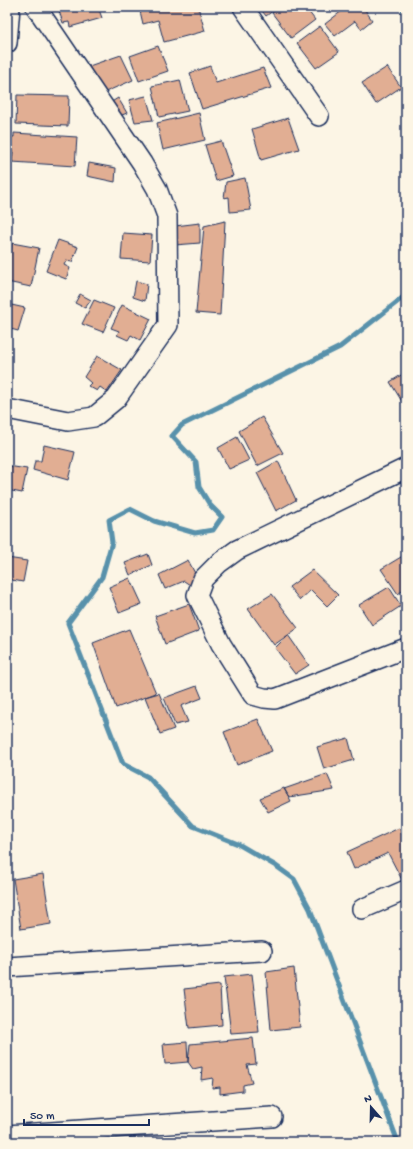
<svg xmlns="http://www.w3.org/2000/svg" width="413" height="1149" font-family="'Gochi Hand',sans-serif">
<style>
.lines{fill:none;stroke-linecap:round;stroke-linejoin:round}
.stream{stroke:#5991ab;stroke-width:5}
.building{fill:#e1ae93;stroke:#1b2f5e}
.minor-casing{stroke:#1b2f5e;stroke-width:22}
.minor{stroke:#fcf5e5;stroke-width:19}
</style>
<rect width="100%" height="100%" fill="#fcf5e5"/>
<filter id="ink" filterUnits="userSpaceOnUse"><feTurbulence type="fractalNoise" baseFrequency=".025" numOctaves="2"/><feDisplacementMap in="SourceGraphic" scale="8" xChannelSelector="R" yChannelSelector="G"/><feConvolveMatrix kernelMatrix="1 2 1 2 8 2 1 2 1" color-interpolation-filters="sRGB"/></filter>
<g filter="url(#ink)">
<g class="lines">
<path class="stream" d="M403,7L406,24
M398,1142L310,909L294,879L276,866L238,844L193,826L148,777L123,764L68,623L102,577L112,542L109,520L130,509L154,521L195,533L213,530L222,517L210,505L199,487L196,462L172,436L182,425L340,347L406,295"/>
</g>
<path class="building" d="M65,7H98L102,18L70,27L69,22L63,23L59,11L65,9Z
M155,7H198L205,31L164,42L158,20L143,24L140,11Z
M259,7H278L266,16Z
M280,7H305L315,20L291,38L272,13Z
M347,7H363L372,20L361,29L355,21L335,36L325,24Z
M320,26L339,52L316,68L297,43Z
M158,46L168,71L139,81L130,56Z
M121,55L133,80L103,93L89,66Z
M210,66L216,83L263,68L271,88L202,109L190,73Z
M387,67L401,87L376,104L362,83Z
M180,80L188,111L159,117L152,86Z
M17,95L69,96L68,126L16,124Z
M146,96L153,120L135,122L129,100Z
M118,98L127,113L117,117L110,103Z
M199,113L205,140L163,150L157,123Z
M288,118L299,149L261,160L252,129Z
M14,133L77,137L75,166L12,162L13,152L7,151V136L14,137Z
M221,141L233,176L216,181L205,145Z
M89,163L116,168L115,182L87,176Z
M245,178L251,210L230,212L229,197L224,198L226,182Z
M225,221L220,315L196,313L204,226Z
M200,223V243L175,245V226Z
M123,233L152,235L150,261L121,259Z
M58,240L78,247L72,262L66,261L64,265L70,268L66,279L46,271Z
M12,243L39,248L31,287L7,282V269Z
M136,281L147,284L145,301L133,297Z
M80,294L91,300L85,308L75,303Z
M94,300L114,308L103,332L82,324Z
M7,304L25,308L18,331L7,328Z
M122,305L151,319L140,340L131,335L128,340L117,335L119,331L111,328Z
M97,356L122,370L107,392L100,387L97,391L88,386L91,383L84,377Z
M406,372V408L390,382Z
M262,417L283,453L257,466L239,431Z
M237,437L249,460L229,469L218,448Z
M44,445L75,452L68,480L33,470L35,461H41Z
M278,461L296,500L276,511L257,473Z
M8,466L27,469L22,493L7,490Z
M148,554L152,565L130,575L125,563Z
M406,554V588L398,594L381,569Z
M7,558L27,561L23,582L7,579Z
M188,560L198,579L190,585L184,581L165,589L159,575Z
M312,570L338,595L327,606L311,590L300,600L289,587Z
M130,578L142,604L119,613L109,587Z
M389,587L401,606L372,625L359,605Z
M272,594L298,628L274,645L248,609Z
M189,604L199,631L165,644L155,616Z
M129,629L156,693L116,708L93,643Z
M288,635L309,665L295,674L275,648Z
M197,686L202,698L181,706L188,722L175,725L164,698Z
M159,693L174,729L160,734L145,697Z
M258,719L272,751L237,765L224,732Z
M348,738L354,760L324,769L317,747Z
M327,774L334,790L289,797L284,789Z
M284,788L291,801L268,812L260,798Z
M399,828L406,841V879L402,880L388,853L354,869L347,852Z
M43,874L51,924L21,929L13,879Z
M294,968L300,1027L271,1030L266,972Z
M252,974L259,1032L231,1034L224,977Z
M220,985L222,1025L189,1028L184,989Z
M253,1038L256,1064L247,1065L252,1083L243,1085V1091L220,1094V1087L212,1088L213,1078L201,1080L202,1067L193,1069L188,1062L190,1044Z
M187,1042L188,1062L165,1064L163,1044Z"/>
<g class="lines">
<g class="minor-casing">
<path id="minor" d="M243,7L319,116
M7,43L10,7
M7,409L68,421L94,417L116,399L168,325L167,216L157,189L142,163L36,7
M406,468L237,550L219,563L203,579L197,595L221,644L253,695L264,698L275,699L406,648
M362,909L406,890
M7,967L262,951
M7,1135L272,1117"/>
</g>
<use href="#minor" class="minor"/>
</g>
</g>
<rect width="413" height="1149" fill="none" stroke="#fcf5e5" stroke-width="24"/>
<rect x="12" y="12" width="389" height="1125" fill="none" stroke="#1b2f5e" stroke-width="1.5" filter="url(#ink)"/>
<g transform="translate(371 1107) rotate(340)" stroke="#fcf5e5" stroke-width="3" paint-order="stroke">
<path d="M0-3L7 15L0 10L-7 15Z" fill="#1b2f5e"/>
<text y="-6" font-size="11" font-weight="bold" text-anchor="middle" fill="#1b2f5e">N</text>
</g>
<path d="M24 1119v6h125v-6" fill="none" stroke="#1b2f5e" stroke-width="2"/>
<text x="30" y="1119" font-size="12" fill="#1b2f5e" stroke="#fcf5e5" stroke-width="3" paint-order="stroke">50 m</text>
</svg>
